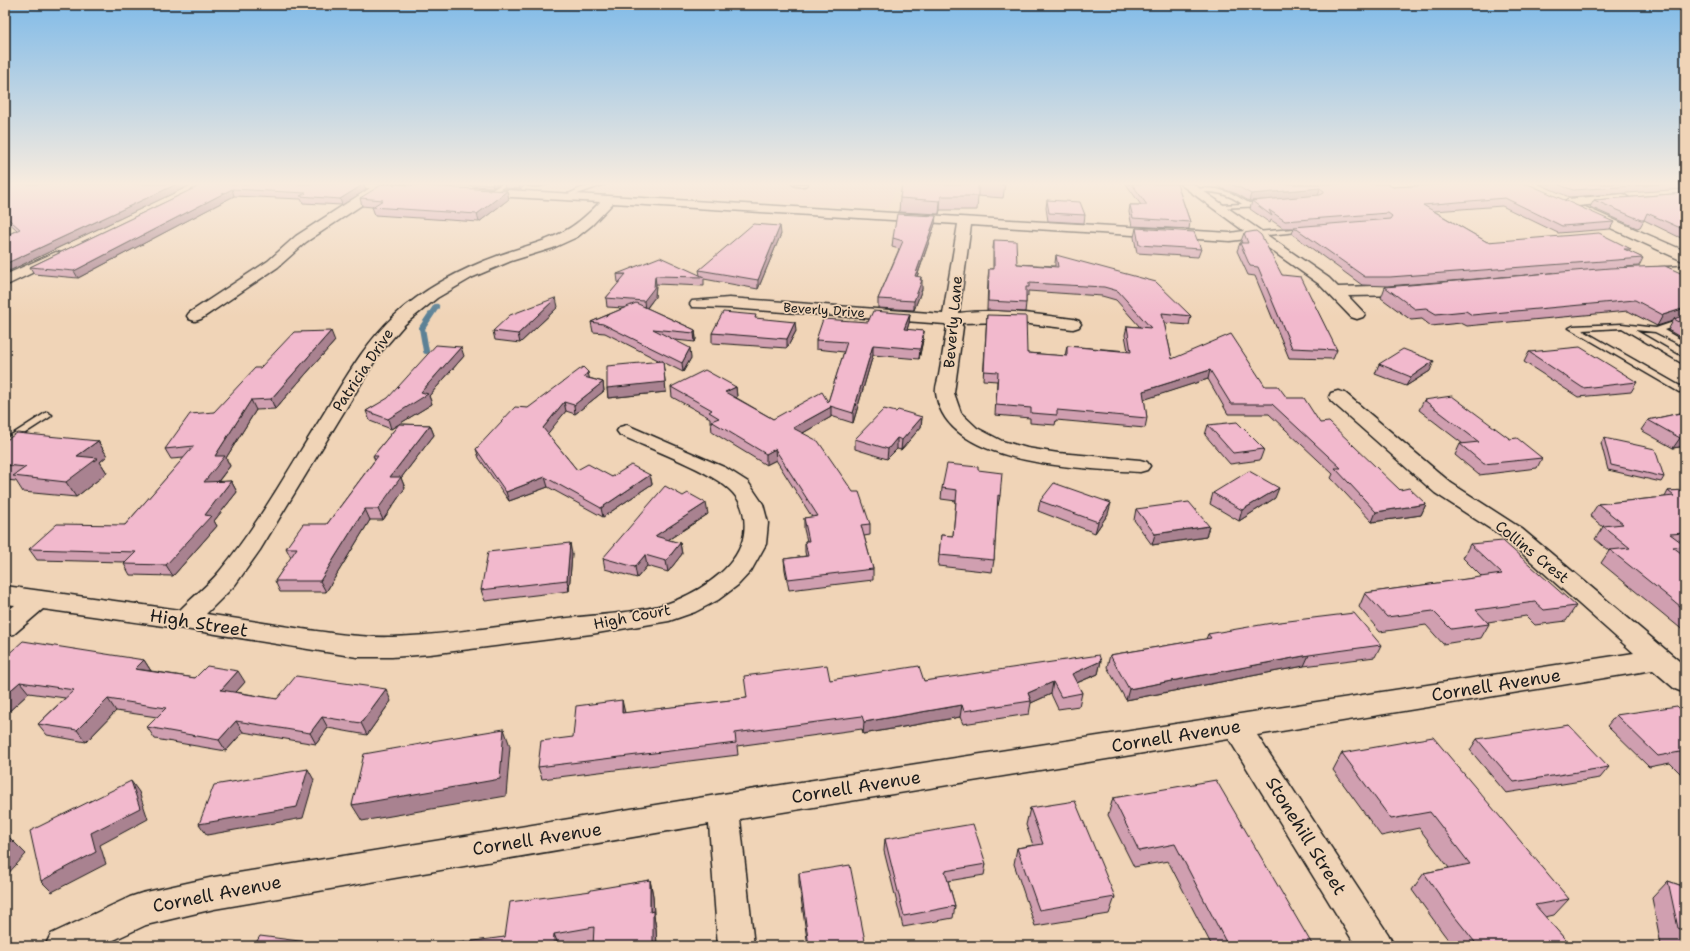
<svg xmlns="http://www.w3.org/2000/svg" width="1690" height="951" font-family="'Shantell Sans',sans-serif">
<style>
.built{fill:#f1ccbe}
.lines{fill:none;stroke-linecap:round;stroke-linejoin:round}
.stream-far1{stroke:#5c8196;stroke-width:4.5}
.stream{stroke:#5c8196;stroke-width:6}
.service-casing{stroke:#1c1c1c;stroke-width:3}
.minor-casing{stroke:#1c1c1c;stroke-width:3}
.tertiary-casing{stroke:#1c1c1c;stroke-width:3}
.service{fill:#f0d4b7;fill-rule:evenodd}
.minor{fill:#f0d4b7;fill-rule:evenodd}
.tertiary{fill:#f0d4b7;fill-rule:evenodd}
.wall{fill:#d09fb0;stroke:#1c1c1c}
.shaded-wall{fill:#a98290;stroke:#1c1c1c}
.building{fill:#f2b9cd;stroke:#1c1c1c}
.labels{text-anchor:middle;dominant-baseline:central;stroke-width:3.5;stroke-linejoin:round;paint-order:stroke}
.far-street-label{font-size:13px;fill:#1c1c1c;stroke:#f0d4b7}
.street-label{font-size:15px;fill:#1c1c1c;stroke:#f0d4b7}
.near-street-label{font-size:18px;fill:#1c1c1c;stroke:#f0d4b7}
</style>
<rect width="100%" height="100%" fill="#f0d4b7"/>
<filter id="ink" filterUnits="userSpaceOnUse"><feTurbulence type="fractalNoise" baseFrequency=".025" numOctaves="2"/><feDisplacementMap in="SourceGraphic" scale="8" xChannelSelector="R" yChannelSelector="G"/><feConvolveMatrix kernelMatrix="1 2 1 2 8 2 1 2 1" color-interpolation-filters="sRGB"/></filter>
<g filter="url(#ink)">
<path class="built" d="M554,184H897L888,209L547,189Z"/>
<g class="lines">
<path class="stream-far1" d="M436,308L437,306"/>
<path class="stream" d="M426,351L422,328L436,307"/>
<g class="service-casing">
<path id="service" d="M417,184H424L417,188H413V186Z
M502,184H509L493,193L488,192Z
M524,184H547C542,187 529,187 524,184Z
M597,184H605L569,197L564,196L581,188Z
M792,184H808C804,187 796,187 792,184Z
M1203,188L1217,189L1231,193L1249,203L1264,202L1267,204L1264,206L1218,208L1217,207L1220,205L1242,204C1228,193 1213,191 1196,192L1193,190Z
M1306,228L1308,229V231L1256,236L1253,234L1256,232Z
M1685,318V323L1664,330L1685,342V347L1655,332L1635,330L1685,359V365L1622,328L1582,330L1680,386L1685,385V391L1679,392L1569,328L1573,326L1622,324L1656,328Z
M47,412L52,415L50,417L5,446V439Z"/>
</g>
<g class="minor-casing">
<path id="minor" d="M351,184H410L415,187L409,191L386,189L306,242L278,267L201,319L195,321L189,319L187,316L189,313L268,261L296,236L370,188H357Z
M1180,184H1193L1329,278L1338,287L1411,285L1416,287L1419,290L1416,293L1411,295L1348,296L1365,314L1363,317L1357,319L1351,317L1319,284L1254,238L1230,241L971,225L959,313C997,308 1035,314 1073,319L1079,321L1081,324L1079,327L1073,329L1012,322L960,323L963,327L954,393L961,413L977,428L1002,441L1027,448L1058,453L1140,460L1147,462L1150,466L1147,470L1140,472C1084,468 945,467 936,393C935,387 938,381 939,375C942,359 944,343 947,327L945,324L729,308L692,307L690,304L692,301L729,298L943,314L958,224L613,203L592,225L577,237L553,248L511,261L473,277L437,298L405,324L379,354L260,550L235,585L206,614C238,619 270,624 302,629C332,633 361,638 392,637C448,635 504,626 559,619C594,615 647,613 677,600C705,588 739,566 744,534C746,519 743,504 733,493C715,472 648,448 620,435L617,431L620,427L627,425L726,468L748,482L763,504L768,523L766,544L751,571L738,585L718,600L695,612L669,621L591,634L430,654L392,657H357L185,629L43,609L14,634L5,636V613L15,605L5,604V586L180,610C192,598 207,586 219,572C258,525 288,470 321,418C343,383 363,345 393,317C423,289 461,269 500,255C545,239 564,240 600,202L478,195L474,194L472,191L474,188L1230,233L1244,231Z
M1623,194L1629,198L1628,201L1568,207L1562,203L1568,199Z
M56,252L61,253L63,256L61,259L5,286V275Z
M1685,266V274L1648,276L1643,275L1641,272L1643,269L1648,268Z
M1338,391L1345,393L1451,483L1522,529L1685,666V693L1675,689L1653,670L1257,735L1388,934L1394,946H1356L1229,739L740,819L754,946H718L709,824L214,909L146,925L101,946H45L51,934L130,897L142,893L214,877L723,794L1634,653L1506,539L1435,493L1331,401L1329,397L1331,393Z"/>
</g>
<g class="tertiary-casing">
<path id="tertiary" d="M1585,207L1685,251V262L1580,214L1578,211L1580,208Z"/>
</g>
<use href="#service" class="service"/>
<use href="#minor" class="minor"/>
<use href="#tertiary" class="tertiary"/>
</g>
<path class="wall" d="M5,184H193L9,271H5V236L17,230L5,219Z
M203,184L366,190L342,205L303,203L301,199L234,196L78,278L34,274L30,267Z
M429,184H500L493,187Z
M504,184H524V186L520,189L505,188Z
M902,184H1005L1003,198L978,196L977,210H940L939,214L899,212L900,198Z
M1126,184H1177L1190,222L1189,229L1132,226L1129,212L1130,205H1141Z
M1215,184H1390L1388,185L1393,187L1449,184L1614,222L1610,229L1558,233L1502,206L1434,211L1487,242L1631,249L1629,252L1643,258L1639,266L1624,267L1685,275V340L1668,330L1673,321L1657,326L1628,311L1467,326L1461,323L1431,326L1422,319L1411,320L1381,298L1385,287L1553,273L1387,286L1362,285L1292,234L1294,228H1283L1271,220L1270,223L1250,209L1252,201L1318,196L1249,201L1237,194L1223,189Z
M1539,184H1685V189L1569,197Z
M507,191L509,199L479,222L375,215L372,207L362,206L360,198Z
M1685,193V240L1644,220L1640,227L1637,228L1590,207L1594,200Z
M1047,200L1085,215L1084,223L1048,221L1046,208Z
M935,224L917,277L921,280L922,289L914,310L878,308V299L899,249L892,247L893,238Z
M1136,228L1201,249L1198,257L1137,253L1134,237Z
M1244,233L1282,275L1337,350L1333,359L1289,358L1255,276L1248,275L1237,251L1240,243H1242L1241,241Z
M781,234L758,289L704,279V286L656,284L655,297L647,308L695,330L696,339L695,342L675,340L691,358L683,372L663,362L666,392L608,398L607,388L660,361L605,333L593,332L591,322L624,308L607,307L606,298L619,283L618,282L617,274L700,275L699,270Z
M994,240L1017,264L1055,266V263L1056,255L1191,316L1189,325L1164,323L1172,359L1265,386L1287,398L1320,423L1400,490L1426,504L1421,515L1372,522L1331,478L1333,474L1269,414H1228L1208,379L1144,399L1147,418L1145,428L1056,420L1055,425L1030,423V418L995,415L997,381L983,380L987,315L1027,353L1065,356L1067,346L1128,351L1125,335L1127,326L1140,327L1116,300L1102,296L1028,291V296H1026V303L1025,312L987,310L988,277L989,269H993V248Z
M558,307L520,343L495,340L493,331Z
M910,314L909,323L907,330L924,331L923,340L919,359L873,355L853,423L831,416V417L803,433L870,524V535L864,536L873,569V580L789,590L785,570L784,559L806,556L805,552V541H807L804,529V518L812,517L776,460L766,465L712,432L711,422H710V418L672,397L671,387H736L737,397H735L773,419L828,402L844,352L816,349V340L868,322Z
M796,331L787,348L712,343V333Z
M335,341L275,409L256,410L226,458L230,466L218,482L231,481L237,492L214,521L217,526L173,576L130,575L124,564L125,562L37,560L29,549L125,525L184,458L171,459L165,449L214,412L260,368Z
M1529,352L1637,382L1631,392L1578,397L1524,362Z
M464,356L429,396L432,404L399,424L430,425L434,435L401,478L405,488L383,520H370L326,592H280L275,581L291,558L286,548L327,524L375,460L373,456L399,424L391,429L370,421L366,411Z
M1379,364L1430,371L1406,386L1375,374Z
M589,378L603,382L604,391L575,414L566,411L547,433L577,470L612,477L650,475L652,484L603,517L548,487L509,501L479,458L476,449L528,408Z
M1424,400L1510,439L1542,458L1537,468L1479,475L1455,455L1460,444H1463L1419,410Z
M896,412L922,417L921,427L901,450L897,449L887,459L855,449V439Z
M1685,412V446L1673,448L1641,430L1648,420Z
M1208,425L1264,449L1260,460L1230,464L1205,435Z
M1604,438L1664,477L1661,482L1608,470L1601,443Z
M5,441H98L107,456L100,462L107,473L76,497L23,492L16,481L6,480L5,478Z
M978,470L1000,496L998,506H997L994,560L992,572L938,566L941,535L953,536L956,501L941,499L942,488Z
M1685,490V544L1684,545H1685V548L1681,553L1685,556V632L1601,563L1609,551L1595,539L1603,527L1590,516L1598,504L1665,497L1668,491Z
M1213,493L1275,498L1239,521L1210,504Z
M1040,501L1108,514L1095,533L1038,511Z
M1136,509L1209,526L1206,537L1152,545L1134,520Z
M708,514L668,540L680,543L682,554L668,572L647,566L637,578L605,569L603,558Z
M1470,544L1576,606L1566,621L1535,625L1526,616L1488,622L1489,624L1481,638L1443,644L1426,625L1380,632L1359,607L1365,593L1482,577L1463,558Z
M572,554L569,591L485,601L481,590Z
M1208,634L1381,645L1375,657L1304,666L1126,700L1107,667L1110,655L1206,639Z
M5,657L144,660L151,671L195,678L245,682L236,692L277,699L391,701L367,735L328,728L316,744L243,732L226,751L155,739L147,727L157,717L116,711L86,742L47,735L38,724L65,698L29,693L5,715Z
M1101,661L1098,674L1077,683L1082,693L1079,706L1058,709L1051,694L1031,703L1029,714L963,724L960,717L863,734L862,729L737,746L738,755L542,779L538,767L573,737L625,713L747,698L830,680L924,681Z
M1685,714V778L1670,763L1649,767L1607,726L1616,715Z
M1477,739L1609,767L1600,778L1506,793L1470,750Z
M1342,753L1569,899L1554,915L1545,917L1571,946H1453L1443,933L1412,890L1424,873L1449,868L1419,828L1381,836L1333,770Z
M1113,798L1313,946H1212L1168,861L1134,867L1108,815Z
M1030,808L1115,897L1109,914L1035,926L1014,864L1017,848L1033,845L1026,825Z
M885,839L986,864L984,875L948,881L955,906L953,918L903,927L884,851Z
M799,873L866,946H808L799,884Z
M650,880L653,896L654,916L656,928L657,946H593V944L582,946H457L505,937L591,891Z
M1668,881L1685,887V946H1664L1661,945L1652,898Z"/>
<path class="shaded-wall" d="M177,184H193L9,271L5,264Z
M364,184L366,190L342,205L340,199Z
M492,184H500L493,187Z
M519,184H524V186L520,189Z
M1320,188L1318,196L1249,201L1251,194Z
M232,189L234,196L78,278L74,271Z
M507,191L509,199L479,222L477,214Z
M941,196L940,210L939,214L940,201Z
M936,216L935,224L914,285L915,276Z
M780,226L781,234L758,289V280Z
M655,276L656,284L655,297L645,310L644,301Z
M921,277V283L922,280V289L914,310V301Z
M556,298L558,307L520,343L518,334Z
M1685,308V317L1674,319L1673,321L1657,326L1663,315Z
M910,314L909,323L904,339V329Z
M795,322L796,331L787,348V339Z
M695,330L696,339L695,342L694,333Z
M331,331L335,341L275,409L271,399Z
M924,331L923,340L919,359L920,349Z
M873,345V355L853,423V413Z
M461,347L464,356L429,396L432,404L391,429L388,419L421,392Z
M690,348L691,358L683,372L682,363Z
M663,361L666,392L608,398L607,388Z
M1434,361L1430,371L1406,386L1411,377Z
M1210,370L1208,379L1140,401L1143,391Z
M588,372L590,381L584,377Z
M603,382L604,391L575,414L574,405Z
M736,387L737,397L726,402L725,392Z
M251,400L256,410L226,458L230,466L209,493L204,482L215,456Z
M564,402L566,411L545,437L543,428Z
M831,407V417L794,438L793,428Z
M922,417L921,427L901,450L902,440Z
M430,425L434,435L401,478L405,488L383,520L378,509L390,477Z
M1685,437V446L1673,448L1680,438Z
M897,438V449L887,459L888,449Z
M98,441L107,456L100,462L107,473L76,497L66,482L77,456Z
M775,449L776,460L766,465V454Z
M650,475L652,484L603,517L601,508Z
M545,477L548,487L509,501L506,492Z
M231,481L237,492L214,521L217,526L173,576L166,565Z
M1279,488L1275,498L1239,521L1242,510Z
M706,503L708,514L657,547L655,536Z
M1111,503L1108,514L1095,533L1098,522Z
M1426,504L1421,515L1372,522L1376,512Z
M365,509L370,520L326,592L320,581Z
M1209,526L1206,537L1152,545L1155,534Z
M570,543L572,554L569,591L567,580Z
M680,543L682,554L668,572L666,561Z
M645,555L647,566L637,578L635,567Z
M1309,655L1304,666L1126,700L1129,689Z
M144,660L151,671L135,669Z
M1101,661L1098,674L1069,686L1072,674Z
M238,671L245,682L228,701L221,690Z
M20,682L29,693L5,715V695Z
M1053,682L1051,694L1031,703V701L1028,693Z
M386,689L391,701L367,735L361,723Z
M108,699L116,711L86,742L77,730Z
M622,700L625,713H622Z
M962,705L960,717L863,734L864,722Z
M322,717L328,728L316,744L310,733Z
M236,721L243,732L226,751L219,740Z
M504,729L510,746L506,796L362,821L352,805Z
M308,769L314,780L303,818L207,835L199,824Z
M131,781L139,792L148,819L100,845L106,864L52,892L41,881L91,833Z
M10,838L26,854L5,877V843Z
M650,880L653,896L654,916L656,928L657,946H653L650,912Z
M554,934L559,946H553Z"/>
<path class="building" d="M5,184H177L5,264V236L20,229L5,216Z
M203,184H364L340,199L300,196L306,193L232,189L74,271L30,267Z
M383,184H395L507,191L477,214L372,207L383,200L360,198Z
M902,184H978V196H941L940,201L900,198Z
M984,184H1005V185Z
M1132,184H1177L1190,222L1133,218L1130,205H1147Z
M1229,184H1387L1393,187L1449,184H1528L1614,222L1562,226L1505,198L1423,205L1487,242L1599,233L1631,249H1624L1643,258L1390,277H1365L1294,227L1390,219L1392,216L1388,213L1285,221L1269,210L1272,216L1252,201L1320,195L1324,193V191L1320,188L1251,194L1239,187Z
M1557,184H1662L1573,190Z
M1685,193V230L1647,213L1644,220H1641L1594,200Z
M1047,200L1080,202L1085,215L1049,213Z
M897,214L936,216L915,276L921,277L920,280H922L914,301L878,299L903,241L893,238Z
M753,224L780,226L758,280L699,270Z
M1136,228L1194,232L1201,249L1139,245Z
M1256,231L1261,235L1282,275L1301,277L1337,350L1292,348L1258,267L1250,266L1240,243H1248L1244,233Z
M994,240L1016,241L1017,264L1058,267L1056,255L1156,282L1191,316L1162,313L1172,359L1231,334L1265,386H1278L1287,398H1304L1320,423L1329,422L1400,490L1409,488L1426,504L1376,512L1335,468H1341L1272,404H1231L1210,370L1143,391L1147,418L1057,410V415L1031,413V408L996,405L998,372L984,371L987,315L1026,316L1027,353L1067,356V346L1131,352L1127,326L1151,328L1118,291L1104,287L1029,283V287H1026V303L988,301L989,269H994Z
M660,257L704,277L655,276L654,288L644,301L606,298L626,274H617Z
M1665,266L1685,275V308L1663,315L1635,300L1472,315L1466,311L1436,314L1426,308L1415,309L1385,287L1610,268Z
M555,298H556L518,334L493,331L510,315Z
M636,303L695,330L694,333L653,329L690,348L682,363L603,324L591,322Z
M873,311L910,314L904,329L924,331L920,349L873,345L853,413L830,406L831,407L793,428L818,441L853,492H859L870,524L861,525L873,569L788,579L784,559L808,556L805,541H809L804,518L818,516L775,449L766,454L711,421L719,418L709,412L712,410L671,387L705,370L736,387L725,392L773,419L822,392L828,402L847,342L816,340L823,319L868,322Z
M723,312L756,315L755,318L795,322L787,339L712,333Z
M1685,315V325L1674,319Z
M331,331L271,399L251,400L215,456H225L204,482L231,481L205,515L211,516L166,565L124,564L136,552L29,549L57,524L125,525L194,446L165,449L190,414L214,412L255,368H260L294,332Z
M436,345L461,347L421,392L428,394L388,419L366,411L388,398Z
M1580,347L1637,382L1583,388L1529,352Z
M1403,349L1434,361L1411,377L1379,364Z
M663,361L665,382L607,388V366Z
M583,367L588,372L584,377L603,382L574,405L564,402L543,428L577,470L588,464L612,477L631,465L650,475L601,508L545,477L506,492L476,449L515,407L528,408Z
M1452,396L1510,439L1517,438L1542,458L1484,464L1460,444L1479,442L1424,400Z
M884,409L896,412L898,410L922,417L902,440L897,438L888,449L855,439Z
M1685,412V437L1680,438L1648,420Z
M1237,422L1264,449L1233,453L1208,425Z
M399,424L430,425L390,477H401L378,509H365L320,581H275L297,548H286L303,524H327L378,456H373Z
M17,433L98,441L77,456L98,458L66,482L13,476L26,467L5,465V441Z
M1604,438L1655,449L1664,477L1611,465Z
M947,464L978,467V470L1002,473L1000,496L998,495L994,560L939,555L941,535L953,536L957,490L942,488Z
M1249,471L1279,488L1242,510L1213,493Z
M1054,483L1111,503L1098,522L1040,501Z
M665,486L683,496L688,493L706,503L655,536L680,543L666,561L645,555L635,567L603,558Z
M1685,490V533L1670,534L1685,545V546L1673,547L1685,556V610L1610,550L1630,548L1603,526L1623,524L1598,504L1674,496L1668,491Z
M1189,502L1209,526L1155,534L1136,509Z
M1503,541L1576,606L1544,610L1535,602L1476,610L1489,624L1451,629L1433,611L1387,617L1365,593L1502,574L1470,544Z
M570,543L567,580L481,590L488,552Z
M1354,613L1381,645L1309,655L1129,689L1110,655L1211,638L1208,634L1272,623Z
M23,641L144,660L135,669L195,678L207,666L238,671L221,690L277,699L296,676L386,689L361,723L322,717L310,733L236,721L219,740L147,727L166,708L108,699L77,730L38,724L74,690L20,682L5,695V657Z
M1099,655L1101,661L1072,674L1082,693L1061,697L1053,682L1028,693L1031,701L964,711L962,705L864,722L862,716L735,733L736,743L538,767L541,741L573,737L576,706L622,700V713L747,698L744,676L827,665L830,680L919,666L924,681Z
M1677,706L1685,714V757L1680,752L1658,756L1616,715Z
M1569,725L1609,767L1514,782L1477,739Z
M504,729L500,779L352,805L364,754L432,742V741Z
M1433,737L1569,899L1535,905L1571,946H1478L1455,917L1424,873L1470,864L1430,812L1391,819L1342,753Z
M308,769L297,807L199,824L214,785Z
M1216,780L1313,946H1228L1175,844L1139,851L1113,798Z
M131,781L140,808L91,833L96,852L41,881L30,831Z
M1075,801L1115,897L1039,910L1017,848L1043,844L1030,808Z
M973,824L986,864L945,871L955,906L904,916L885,839Z
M5,837L10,838L5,843Z
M850,865L866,946H809L799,873Z
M650,880V912L653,911V946H593L594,927L554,934L553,946H457L458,943L505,937L510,902L591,891V890Z
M1668,881L1685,887V931L1678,928Z
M260,936L323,944L322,946H254Z"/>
</g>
<linearGradient id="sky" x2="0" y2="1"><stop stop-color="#81bbe8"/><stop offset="0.58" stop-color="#f8ecdf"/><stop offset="1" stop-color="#f8ecdf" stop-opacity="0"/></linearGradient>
<rect width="1690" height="317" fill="url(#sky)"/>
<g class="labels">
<g class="far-street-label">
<text transform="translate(824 310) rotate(4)">Beverly Drive</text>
</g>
<g class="street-label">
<text transform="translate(953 322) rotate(-85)">Beverly Lane</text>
<text transform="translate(363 370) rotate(-56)">Patricia Drive</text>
<text transform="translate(1532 552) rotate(39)">Collins Crest</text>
<text transform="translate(632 617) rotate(-11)">High Court</text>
</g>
<g class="near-street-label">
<text transform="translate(199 623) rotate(9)">High Street</text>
<text transform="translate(1496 685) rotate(-9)">Cornell Avenue</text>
<text transform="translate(1176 736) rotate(-9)">Cornell Avenue</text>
<text transform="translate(856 787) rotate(-9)">Cornell Avenue</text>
<text transform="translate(1306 836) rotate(58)">Stonehill Street</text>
<text transform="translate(537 839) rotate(-9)">Cornell Avenue</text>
<text transform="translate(217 894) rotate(-11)">Cornell Avenue</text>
</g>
</g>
<rect width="1690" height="951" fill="none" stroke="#f0d4b7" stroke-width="20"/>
<rect x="10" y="10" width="1670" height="931" fill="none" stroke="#1c1c1c" stroke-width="1.5" filter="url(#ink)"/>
</svg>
